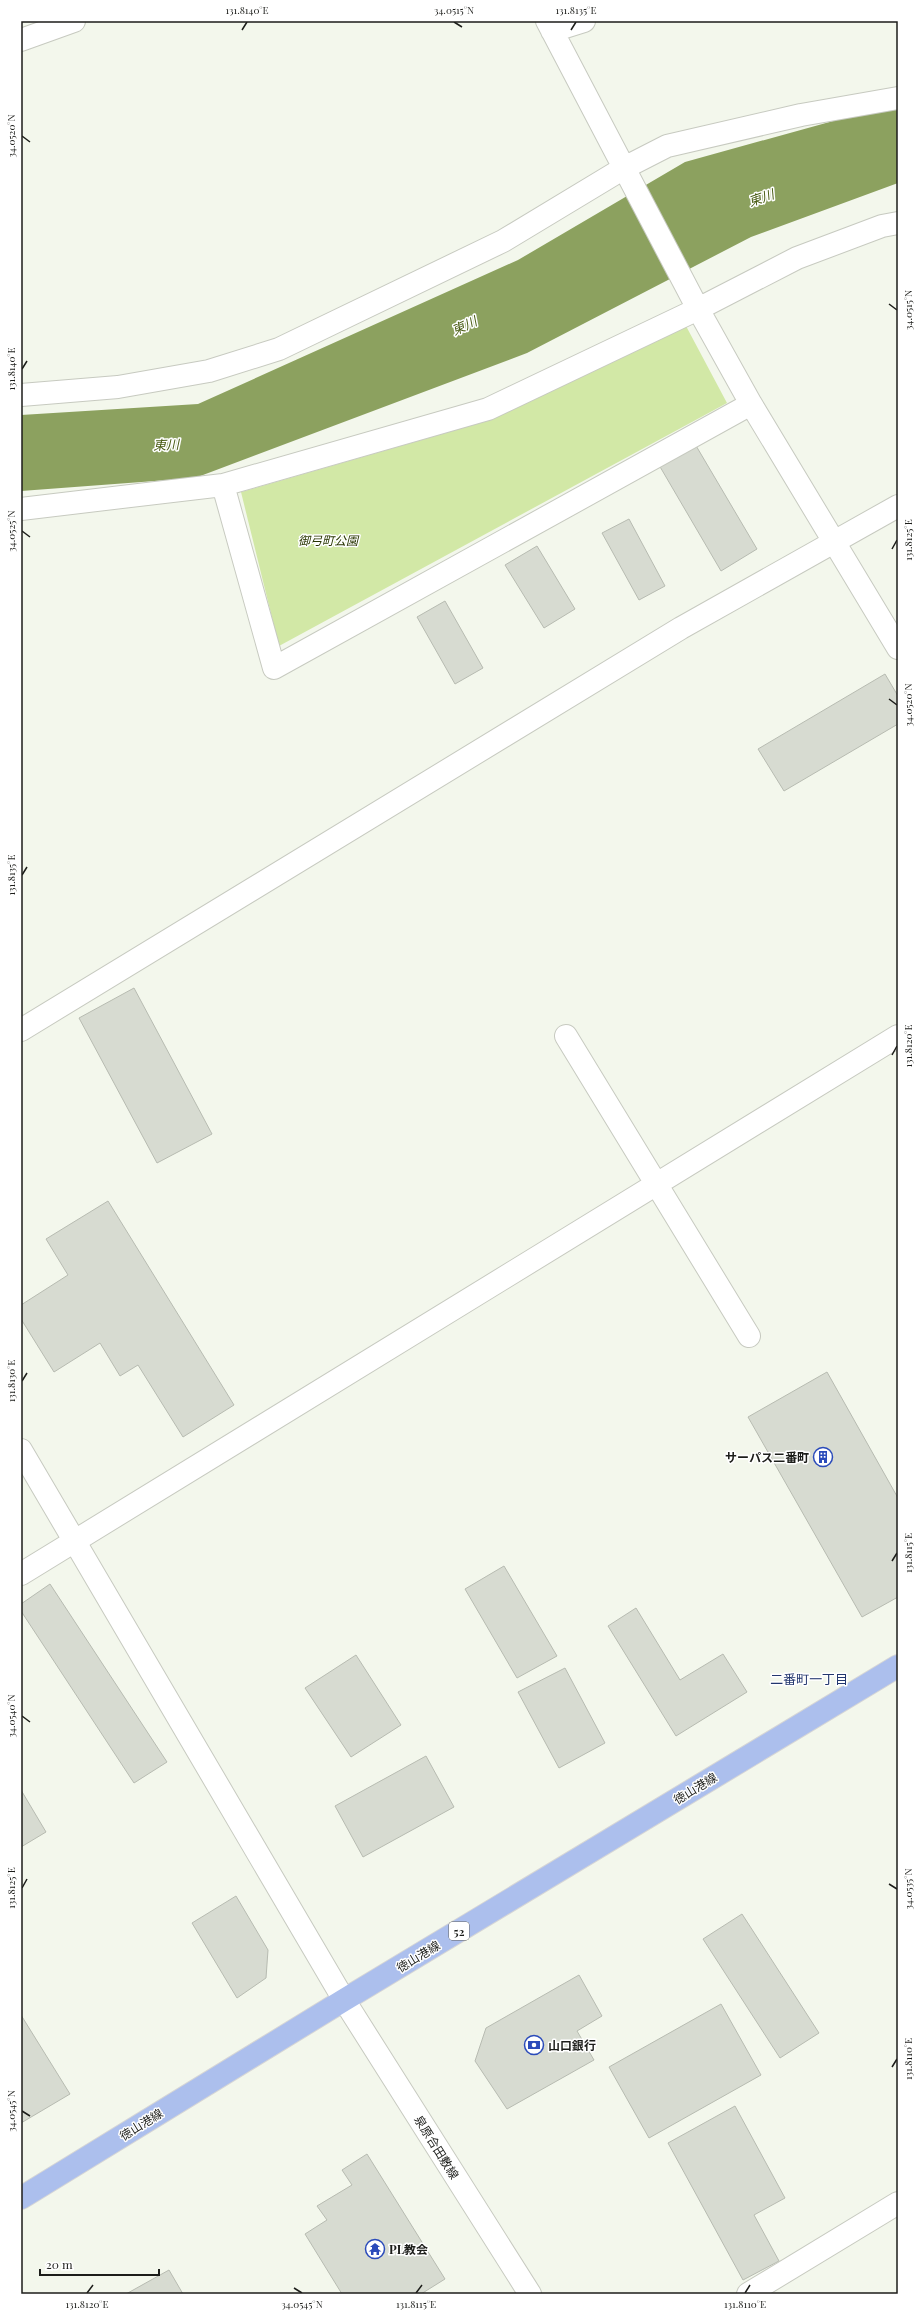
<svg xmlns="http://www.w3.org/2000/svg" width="919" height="2315" font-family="'Playfair Display','Noto Sans JP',serif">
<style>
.green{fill:#d2e8a6}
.water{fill:#8ca15f}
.building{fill:#d7dbd1;stroke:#b7bbb1}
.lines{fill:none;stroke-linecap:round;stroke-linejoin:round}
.street-casing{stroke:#c7cac0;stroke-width:24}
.secondary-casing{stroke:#c7cac0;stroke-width:24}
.primary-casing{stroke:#d6d6d6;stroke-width:24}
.street{stroke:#fff;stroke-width:22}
.secondary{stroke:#fff;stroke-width:22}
.primary{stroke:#acbfed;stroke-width:22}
.ticks{fill:none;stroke:#1c1d1a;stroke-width:1.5}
.labels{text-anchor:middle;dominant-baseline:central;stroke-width:3;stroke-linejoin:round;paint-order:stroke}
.shield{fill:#fff;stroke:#60615f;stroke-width:1}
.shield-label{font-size:11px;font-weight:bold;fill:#1c1d1a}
.park-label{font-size:12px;font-style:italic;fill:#283501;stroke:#fff}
.poi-label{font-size:12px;font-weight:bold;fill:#1c1d1a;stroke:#fff;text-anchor:start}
.street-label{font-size:12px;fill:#1c1d1a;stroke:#fff}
.water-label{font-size:13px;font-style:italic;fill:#495c13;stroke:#fff}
.neighbourhood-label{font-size:13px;fill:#22366e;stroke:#fff}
.neatline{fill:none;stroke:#1c1d1a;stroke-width:1.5}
.ticks-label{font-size:10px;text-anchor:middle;fill:#1c1d1a}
</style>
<rect width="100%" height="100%" fill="#f3f7ec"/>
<path class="green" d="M686,326L727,403L279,646L241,492L487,421Z"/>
<path class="water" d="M898,103V183L751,237L527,353L195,478L21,491V415L198,404L518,260L685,162Z"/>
<path class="building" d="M695,444L757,549L721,571L659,465Z
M629,519L665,586L639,600L602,533Z
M537,546L575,609L544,628L505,565Z
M445,601L483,668L455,684L417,617Z
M885,674L898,696V724L784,791L758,749Z
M134,988L212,1134L157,1163L79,1018Z
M108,1201L234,1405L183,1437L138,1365L120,1376L100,1343L54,1372L21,1319V1305L68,1275L46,1239Z
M827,1372L898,1498V1597L862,1617L748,1417Z
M504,1566L557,1656L517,1678L465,1589Z
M50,1584L167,1762L134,1783L21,1611V1604Z
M636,1608L680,1680L723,1654L747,1692L676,1736L608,1626Z
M356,1655L401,1725L351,1757L305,1688Z
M565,1668L605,1743L559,1768L518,1692Z
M426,1756L454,1807L363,1857L335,1806Z
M21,1790L46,1832L21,1847Z
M236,1896L268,1950L266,1978L237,1998L192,1923Z
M742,1914L819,2033L780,2058L703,1939Z
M579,1975L602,2016L577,2031L594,2060L507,2109L475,2061L486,2028Z
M721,2004L761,2075L649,2138L609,2067Z
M21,2015L70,2094L21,2123Z
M735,2106L785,2198L754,2215L779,2261L743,2280L668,2143Z
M367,2154L445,2279L421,2294H342L305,2234L327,2220L317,2206L352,2185L342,2170Z
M169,2270L183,2294H126Z"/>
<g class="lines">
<g class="street-casing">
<path id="street" d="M547,21L698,309L751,404L898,648
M552,31L584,21
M21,395L118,387L209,371L279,349L503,241L624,168L667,146L801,115L898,98
M223,485L274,668L751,404
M21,509L223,485L488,409L698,309L797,258L882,226L898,223
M21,1030L681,628L898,506
M566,1036L749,1336
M21,1574L898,1036
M748,2294L898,2203"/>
</g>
<g class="secondary-casing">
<path id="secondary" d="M21,40L74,21
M21,1450L344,2000L530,2294"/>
</g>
<g class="primary-casing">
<path id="primary" d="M21,2198L344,2000L898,1666"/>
</g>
<use href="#street" class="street"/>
<use href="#secondary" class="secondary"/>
<use href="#primary" class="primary"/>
</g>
<path class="ticks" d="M454,22L462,27M242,30L247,22M571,30L576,22M22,136L30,142M889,304L897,310M22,369L27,361M22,531L30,537M892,549L897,540M889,699L897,705M22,875L27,867M892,1055L897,1046M22,1381L27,1373M892,1561L897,1553M22,1716L30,1722M889,1884L897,1889M22,1888L27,1879M892,2067L897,2059M22,2111L30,2116M294,2288L302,2293M87,2293L93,2285M416,2293L422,2285M745,2293L750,2285"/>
<defs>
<g id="building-ring" transform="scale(1)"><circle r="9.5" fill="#fff" stroke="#2b4bba" stroke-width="1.5"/><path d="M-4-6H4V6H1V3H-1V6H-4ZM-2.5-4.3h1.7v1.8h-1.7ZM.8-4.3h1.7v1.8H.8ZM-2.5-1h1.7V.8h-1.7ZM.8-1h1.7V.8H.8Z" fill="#2b4bba"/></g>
<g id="bank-ring" transform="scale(1)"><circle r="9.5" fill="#fff" stroke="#2b4bba" stroke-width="1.5"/><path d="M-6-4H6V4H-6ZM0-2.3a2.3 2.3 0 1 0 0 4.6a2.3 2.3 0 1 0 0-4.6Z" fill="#2b4bba"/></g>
<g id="temple-ring" transform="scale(1)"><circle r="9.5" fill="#fff" stroke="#2b4bba" stroke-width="1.5"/><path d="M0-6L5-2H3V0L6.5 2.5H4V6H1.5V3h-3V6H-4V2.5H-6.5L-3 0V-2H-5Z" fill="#2b4bba"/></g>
</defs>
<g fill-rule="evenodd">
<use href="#building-ring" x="823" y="1457"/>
<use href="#bank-ring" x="534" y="2045"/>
<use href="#temple-ring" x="375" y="2249"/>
</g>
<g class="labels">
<rect class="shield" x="449" y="1922" width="20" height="18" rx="3"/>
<g class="shield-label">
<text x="459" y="1931">52</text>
</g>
<g class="park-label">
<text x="328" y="540">御弓町公園</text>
</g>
<g class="poi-label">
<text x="809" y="1457" text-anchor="end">サーパス二番町</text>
<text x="548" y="2045">山口銀行</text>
<text x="389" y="2249">PL教会</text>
</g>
<g class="street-label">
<text transform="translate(695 1788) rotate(-31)">徳山港線</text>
<text transform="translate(418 1956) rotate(-31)">徳山港線</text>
<text transform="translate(141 2124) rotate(-32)">徳山港線</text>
<text transform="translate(437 2147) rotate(58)">泉原合田敷線</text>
</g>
<g class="water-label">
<text transform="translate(761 197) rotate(-19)">東川</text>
<text transform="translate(464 325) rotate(-25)">東川</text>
<text transform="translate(166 444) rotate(-2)">東川</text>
</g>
<g class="neighbourhood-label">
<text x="809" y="1678">二番町一丁目</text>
</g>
</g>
<rect width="919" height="2315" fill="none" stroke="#ffffff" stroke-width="44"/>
<path d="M40 2269v6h119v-6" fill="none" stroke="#1c1d1a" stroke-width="2"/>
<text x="46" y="2269" font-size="12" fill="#1c1d1a" stroke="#ffffff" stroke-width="3" paint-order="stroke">20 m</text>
<rect x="22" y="22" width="875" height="2271" class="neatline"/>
<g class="ticks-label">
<text x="247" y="14">131.8140°E</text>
<text x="454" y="14">34.0515°N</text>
<text x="576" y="14">131.8135°E</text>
<text transform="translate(11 136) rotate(-90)" y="4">34.0520°N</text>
<text transform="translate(908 310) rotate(-90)" y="4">34.0515°N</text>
<text transform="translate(11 369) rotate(-90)" y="4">131.8140°E</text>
<text transform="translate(11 531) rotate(-90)" y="4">34.0525°N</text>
<text transform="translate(908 540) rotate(-90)" y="4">131.8125°E</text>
<text transform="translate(908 705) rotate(-90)" y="4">34.0520°N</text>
<text transform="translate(11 875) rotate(-90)" y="4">131.8135°E</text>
<text transform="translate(908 1046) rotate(-90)" y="4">131.8120°E</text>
<text transform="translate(11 1381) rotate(-90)" y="4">131.8130°E</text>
<text transform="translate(908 1553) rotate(-90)" y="4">131.8115°E</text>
<text transform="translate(11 1716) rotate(-90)" y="4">34.0540°N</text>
<text transform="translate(11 1888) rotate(-90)" y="4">131.8125°E</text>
<text transform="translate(908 1889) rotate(-90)" y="4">34.0535°N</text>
<text transform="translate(908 2059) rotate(-90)" y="4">131.8110°E</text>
<text transform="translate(11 2111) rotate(-90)" y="4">34.0545°N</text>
<text x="87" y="2308">131.8120°E</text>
<text x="302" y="2308">34.0545°N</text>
<text x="416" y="2308">131.8115°E</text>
<text x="745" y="2308">131.8110°E</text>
</g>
</svg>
